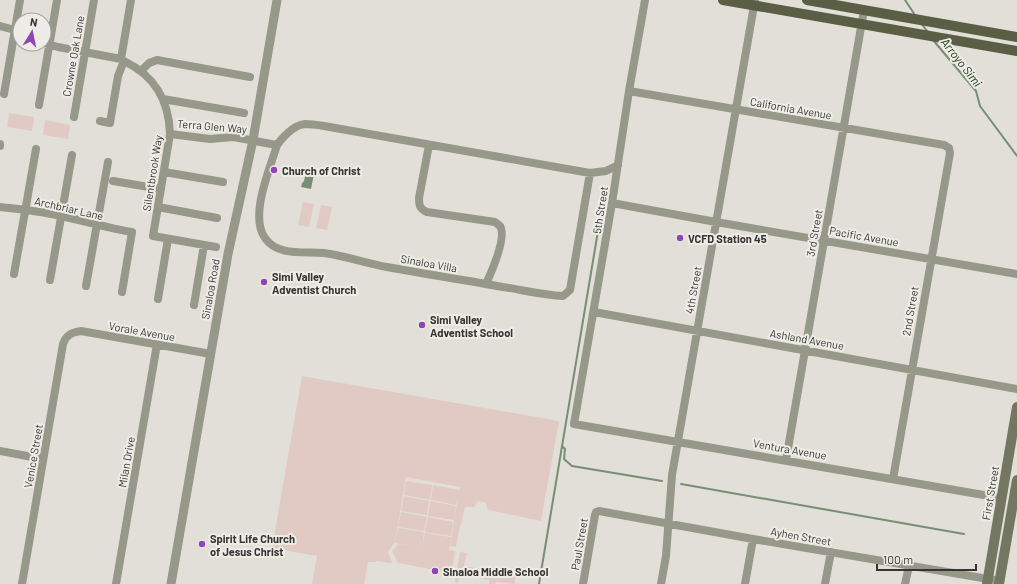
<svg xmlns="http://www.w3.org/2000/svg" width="1017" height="584" font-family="Barlow,sans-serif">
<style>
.green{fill:#e2cac4}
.water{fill:#788e74}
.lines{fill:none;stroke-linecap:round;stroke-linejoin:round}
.stream{stroke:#788e74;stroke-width:2}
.minor{stroke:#96988a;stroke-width:8}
.tertiary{stroke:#96988a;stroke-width:9}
.secondary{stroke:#737661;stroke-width:10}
.primary{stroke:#5a5e44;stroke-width:10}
.poi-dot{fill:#9045b7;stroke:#eeece6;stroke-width:1.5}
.labels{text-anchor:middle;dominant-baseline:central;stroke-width:4;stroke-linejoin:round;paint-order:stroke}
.street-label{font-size:11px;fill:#353432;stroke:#eeece6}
.poi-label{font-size:11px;font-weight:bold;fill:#353432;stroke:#eeece6;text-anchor:start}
.water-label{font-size:12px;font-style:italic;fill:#14360f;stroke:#eeece6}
</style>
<rect width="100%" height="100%" fill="#e1dfd8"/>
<path class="green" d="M9,113L34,117L32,131L7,127Z
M45,120L70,125L68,139L43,135Z
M303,202L314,204L309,227L298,225Z
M321,205L332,207L327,230L316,228Z
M302,376L559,421L541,521L489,510L487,508L486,503L478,501L474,507H465L461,525H460L456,547L450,546L458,497L456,505L431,500L433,485L459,490L460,487L406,477L395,542L388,552L392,562L390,563L376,561V562H368L364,584H312L317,556L272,548Z
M406,481L432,485L430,500L404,495Z
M404,496L429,501L427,515L401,511Z
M430,501L456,506L454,520L428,516Z
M401,512L427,517L424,531L398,527Z
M428,517L453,522L451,536L425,532Z
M398,528L424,532L422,548L425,533L451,537L449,550L455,551L451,577L441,575V571L398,563L392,551L398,544L411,546L395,543Z
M460,552L467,553L464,566L515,575V584L496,582L495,584H489V580L459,574L458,583L455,582Z"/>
<path class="water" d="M306,172L314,174L311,189L301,187L302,183L304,181Z"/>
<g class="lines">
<path class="stream" d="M905,0L915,15
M921,23L927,31
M933,40L976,91L980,106L1017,156
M562,446L565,449L564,459L572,466L662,481
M681,484L964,534
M539,584L604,195"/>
<path class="minor" d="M645,0L629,91L612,203L574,424L1001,498
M0,26L19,31
M44,43L58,47L121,59L131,0
M141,71L149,63L157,60L250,77
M629,91L944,145L949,148L950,153L893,479
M4,94L20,0
M163,99L244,113
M39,105L57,0
M74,117L94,0
M100,121L110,123L118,76L124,61C155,76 169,100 170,134L153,236L216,247
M170,134L210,139L233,137L277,145
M429,145L419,198C419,206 420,209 427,212L495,222C496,223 499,225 500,226C507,237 491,273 486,284
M0,146V144
M164,172L223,182
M590,173L570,290L563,296C543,295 523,290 503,287C464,280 425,274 387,267C366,263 345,256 324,253C305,251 278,257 265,238C249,216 270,169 277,145C283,137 294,125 305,124C311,124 318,125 324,126L590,173L606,171L618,165
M113,181L161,189
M612,203L716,222L1017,274
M0,207C20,209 41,211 61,216C85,221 108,228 132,232L122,292
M158,207L217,218
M14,274L36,149
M50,280L72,155
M86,286L108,162
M158,299L168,239
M194,305L204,245
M594,312L1017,389
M0,451L43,459
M786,460L864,10
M22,584L63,344C66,335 72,332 81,331L211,354
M116,584L157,344
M583,584L595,515L596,512L599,511L753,539L1000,581
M661,584L666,556L672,475L755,0
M745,584L753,539
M825,584L831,552
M905,584L909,566"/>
<path class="tertiary" d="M171,584L228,254L253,140L277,0"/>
<path class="secondary" d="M987,584L1017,407
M999,584L1017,480"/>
<path class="primary" d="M723,0L1017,51
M807,0L1017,37"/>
</g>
<g class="poi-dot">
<circle cx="274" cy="170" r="4"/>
<circle cx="680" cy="238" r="4"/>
<circle cx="264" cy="282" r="4"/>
<circle cx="422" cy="325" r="4"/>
<circle cx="202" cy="544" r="4"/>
<circle cx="435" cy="571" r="4"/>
</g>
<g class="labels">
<g class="street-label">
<text transform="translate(73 56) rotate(-80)">Crowne Oak Lane</text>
<text transform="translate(791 108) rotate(10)">California Avenue</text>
<text transform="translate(212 126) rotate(5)">Terra Glen Way</text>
<text transform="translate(152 173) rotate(-81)">Silentbrook Way</text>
<text transform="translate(69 208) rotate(13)">Archbriar Lane</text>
<text transform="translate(600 210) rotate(-81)">5th Street</text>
<text transform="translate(814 233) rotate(-80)">3rd Street</text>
<text transform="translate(864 236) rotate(10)">Pacific Avenue</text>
<text transform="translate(429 263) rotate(10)">Sinaloa Villa</text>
<text transform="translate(210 289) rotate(-80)">Sinaloa Road</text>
<text transform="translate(693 290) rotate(-80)">4th Street</text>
<text transform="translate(910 311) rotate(-80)">2nd Street</text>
<text transform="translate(142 331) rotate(10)">Vorale Avenue</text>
<text transform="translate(807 339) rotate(10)">Ashland Avenue</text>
<text transform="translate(790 449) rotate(10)">Ventura Avenue</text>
<text transform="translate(33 456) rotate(-80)">Venice Street</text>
<text transform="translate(126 462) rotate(-80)">Milan Drive</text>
<text transform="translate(990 493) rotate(-80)">First Street</text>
<text transform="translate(801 536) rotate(10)">Ayhen Street</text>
<text transform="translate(579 544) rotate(-80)">Paul Street</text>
</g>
<g class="poi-label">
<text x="282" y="170">Church of Christ</text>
<text x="688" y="238">VCFD Station 45</text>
<text x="272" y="276">Simi Valley<tspan x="272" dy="13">Adventist Church</tspan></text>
<text x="430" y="319">Simi Valley<tspan x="430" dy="13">Adventist School</tspan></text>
<text x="210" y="538">Spirit Life Church<tspan x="210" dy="13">of Jesus Christ</tspan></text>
<text x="443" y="571">Sinaloa Middle School</text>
</g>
<g class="water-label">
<text transform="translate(962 62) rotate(52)">Arroyo Simi</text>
</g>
</g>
<g transform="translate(32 32) rotate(10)"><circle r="19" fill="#eeece6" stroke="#a4a29e"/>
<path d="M0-3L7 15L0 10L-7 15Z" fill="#9045b7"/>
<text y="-6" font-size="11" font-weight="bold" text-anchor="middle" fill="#353432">N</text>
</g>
<path d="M877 564v6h99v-6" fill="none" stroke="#353432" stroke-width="2"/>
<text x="883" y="564" font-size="12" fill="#353432" stroke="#eeece6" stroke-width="3" paint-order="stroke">100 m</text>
</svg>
